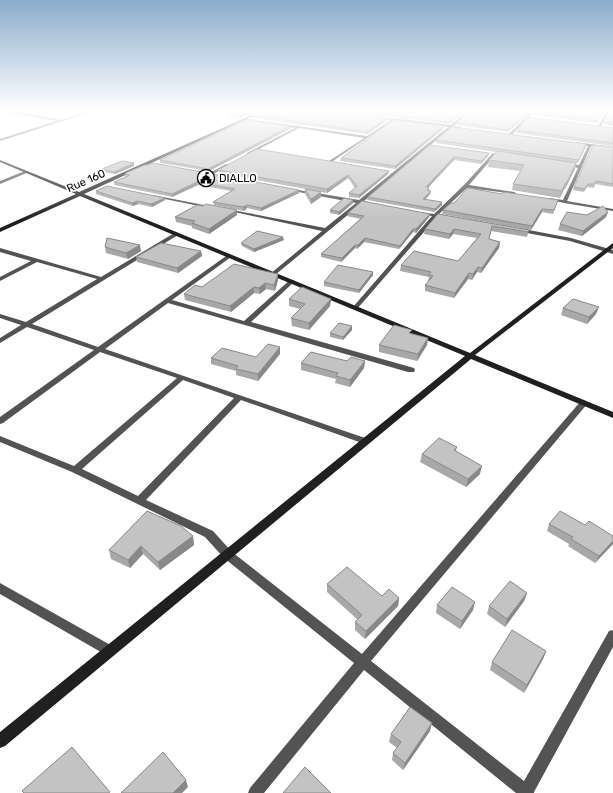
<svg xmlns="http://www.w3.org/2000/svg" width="613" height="793" font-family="Rubik,sans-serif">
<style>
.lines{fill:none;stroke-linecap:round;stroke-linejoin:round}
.street{fill:#535353;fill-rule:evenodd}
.secondary{fill:#202020;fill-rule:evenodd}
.wall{fill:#a8a8a8}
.shaded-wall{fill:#888}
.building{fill:#c3c3c3;stroke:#888}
.labels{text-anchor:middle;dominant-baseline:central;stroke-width:3.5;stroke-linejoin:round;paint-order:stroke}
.far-poi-label{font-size:11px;fill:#000;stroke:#fff;text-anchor:start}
.far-street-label{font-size:11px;fill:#000;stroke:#fff}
</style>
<rect width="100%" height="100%" fill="#fff"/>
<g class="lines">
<path class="street" d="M0,109L61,120L96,109H100L0,141V139L57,121L0,111Z
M470,109H474L454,126L462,127V129L451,128L364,201L373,203V205L361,204L275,275L273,276L270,274L322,231L225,210L227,209L325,228L356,203L288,190H286V188L359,200L448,127L394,120L330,163L328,162L329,161L364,138L299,128L248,155L247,153L295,128L243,120L242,118L367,136L391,120L376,118L375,116L450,125Z
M533,109H536L511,136H509V134Z
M607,109H610L601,126L598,127Z
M575,142L613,147V149L591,146L567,201L613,209V211L564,203L547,199L549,198L563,200L578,168L564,164L566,163L579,165L588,146L575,144Z
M493,153L496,154L469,185L514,192L516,193V194L467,188L439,214L448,216V218L437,217L357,309H353V307L432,216L418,214V212L434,214L464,185Z
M226,164L229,165L212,175L208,174Z
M25,171L29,172L0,184V181Z
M153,195L214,207L216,208L214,209L155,197L153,196Z
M518,228L571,238L613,250V254L570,241L516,231L515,230Z
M176,232L178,233V235L32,324L98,347L229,254L231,255V257L172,300L244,321L290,280H294V282L251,322L414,368L415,370L414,372H408L168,303L105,349L368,439L369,441L368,443H362L241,400L146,500L213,531L232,552L362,654L581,401L584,400L588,403L371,661L524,781L609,631L613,630V647L534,792V793H516L364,670L264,793H248L250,788L354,663L224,558L205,537L72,472L0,442V436L74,466L177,378L100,352L3,423L0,424V417L94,350L27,327L0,343V338L21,325L0,318V314L26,322L97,279L37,262L0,281V277L31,261L0,252V248L101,277ZM183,380L234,398L138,496L82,469Z
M0,583L114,647L116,651L114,655L110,657L106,655L0,594Z"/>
<path class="secondary" d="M265,109H269L84,194L470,353L613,243V248L475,355L613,412V418L471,359L5,746L0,748V732L465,356L80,196L0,232V228L76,194L0,162V160L79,192Z"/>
</g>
<path class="wall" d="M241,109H262L240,118L229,117V114Z
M324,109H463L465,112L449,124Z
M473,109H532L508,132L457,125V122Z
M536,109H605L597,123L532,115L533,112Z
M610,109H613V126L603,124Z
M253,115L386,121L367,134L253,118Z
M613,128V146L516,133L517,130Z
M290,129L209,171L160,163V160Z
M443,129L395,169L340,161L341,158L374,134L375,133Z
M436,140L586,147L578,163H576L575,169L565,189H564L560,198L512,190L513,184L520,171L488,167L489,160L496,152L436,143Z
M430,145L488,156L481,164L454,160L428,187L429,190L431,191L430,194L425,199L442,205L434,212L367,200L368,197Z
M613,147V187L595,184L594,188L587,187L584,192L573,190L574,187Z
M134,163V166L115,174L102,172V169Z
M218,170L389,171L388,174L359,198L349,197V193L355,188L348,178L327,193L219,173Z
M126,173L299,193L261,211L247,208L244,211L214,205L213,202L231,191L198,185L172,197L114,185V182L125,177V174Z
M305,189L321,192V197L311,204L305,194Z
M96,191L165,198V200L152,207L138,204L133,206L96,194Z
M502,194L558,200L553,214L542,212L531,230L442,214L443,210L454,203Z
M353,203L339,215L330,213V210Z
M203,206L237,210V215L209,234L192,228V226L176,222L175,217Z
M608,212L606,217L582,236L558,230L560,224L587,215Z
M348,213L430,214L429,217L416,233L413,232L399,249L364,242L357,249L355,248L341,262L321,257V254L361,219L347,216Z
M438,214L529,230L527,237L491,231L489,239L500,242L499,248L481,273L477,272L472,280L468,279L454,298L425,291V285L429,281H428L429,277L400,271L401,265L458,261L477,238L453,234L449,239L424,234L425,229Z
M284,240L254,252L242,246L241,243Z
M105,247L141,251L128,259L106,253Z
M201,251L202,256L178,273L137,262L136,257Z
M373,272V275L359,293L324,286V282Z
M278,280L275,291L266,289L260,294L254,293L231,312L185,300L184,294L202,287Z
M289,299H331L330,306L309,330L292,326L291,318L300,309L289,306Z
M563,308L596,314L587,324L561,315Z
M352,326V330L343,340L330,337V333Z
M428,338L427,345L417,361L379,352V345Z
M280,347V354L258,381L236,375V371L211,364V358L256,357Z
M365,361L364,368L350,387L335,383L336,379L301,370V363Z
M457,447L456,451L480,474L466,487L420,462L422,454Z
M549,524L585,525L613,536V544L595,563L568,546L569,544L547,531Z
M193,536L194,545L160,570L143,554L130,568L111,559L109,550Z
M327,584L382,596L399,598L398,606L365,639L355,630V622L358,620L327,592Z
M527,593L524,601L505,627L487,614L489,606Z
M437,605L473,610L460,629L436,613Z
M546,651L543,659L524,693L490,670L492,662Z
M430,731L403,770L392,760L393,753L397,748L389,742L391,734Z"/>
<path class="shaded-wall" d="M256,109H262L240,118V116Z
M465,109V112L449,124V122Z
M530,109H532L508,132L509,130Z
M386,118V121L367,134V132Z
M290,126V129L209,171L208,169Z
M444,126L443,129L395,169V166Z
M489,153L488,156L481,164L482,161Z
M454,157V160L426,190V187Z
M134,163V166L115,174L114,172Z
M576,163L575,169L565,189L567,182Z
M389,171L388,174L359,198V195Z
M348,175V178L327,193V189Z
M197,182L198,185L172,197V194Z
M566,182L564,189L560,198L562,191Z
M299,190V193L261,211V208Z
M431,191L430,194L423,202V199Z
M321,192V197L311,204V199Z
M165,198V200L152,207L151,204Z
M353,200V203L339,215V212Z
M138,201V204L133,206L132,203Z
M442,202V205L434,212L435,209Z
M247,205V208L244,211L243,207Z
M542,209V212L531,230L532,226Z
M237,210V215L209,234V229Z
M608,212L606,217L582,236L583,231Z
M430,214L429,217L416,233V229Z
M413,229V232L399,249L400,246Z
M454,229L453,234L449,239L450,234Z
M283,237L284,240L254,252V249Z
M365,238L364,242L357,249L358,245Z
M500,242L499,248L481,273L482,268Z
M140,245L141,251L128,259L126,253Z
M355,245V248L341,262L342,258Z
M201,251L202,256L178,273L177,268Z
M478,267L477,272L472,280L473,274Z
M373,272V275L359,293V290Z
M469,273L468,279L454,298L455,293Z
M278,274V280L275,291L274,285Z
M265,283L266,289L260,294L259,288Z
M254,287V293L231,312L230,306Z
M331,299L330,306L309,330V323Z
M599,307L596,314L587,324L589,317Z
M352,326V330L343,340V337Z
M428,338L427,345L417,361L418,354Z
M280,347V354L258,381V374Z
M365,361L364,368L350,387V380Z
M482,466L480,474L466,487L468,479Z
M193,536L194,545L160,570L158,562Z
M613,541V544L595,563L599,556Z
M141,546L143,554L130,568L128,560Z
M527,593L524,601L505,627L507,619Z
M399,598L398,606L365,639L366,631Z
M475,602L473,610L460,629L462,621Z
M546,651L543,659L524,693L527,685Z
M432,723L430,731L403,770L405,763Z
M186,780L188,787L182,793H173Z"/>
<path class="building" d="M241,109H256L240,116L229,114Z
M267,109H314L386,118L367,132L253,115Z
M345,109H465L449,122Z
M473,109H530L509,130L457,122Z
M536,109H605L598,121L533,112Z
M610,109H613V123L604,121Z
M528,117L613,128V143L517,130Z
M247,120L290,126L208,169L160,160Z
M395,120L444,126L395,166L341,158L376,133H375Z
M452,127L586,144L579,160L436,140Z
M430,145L489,153L482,161L454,157L426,187H429L427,190L431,191L423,199L442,202L435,209L368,197Z
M593,145L613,147V184L596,181L595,184H588L585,189L574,187Z
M257,149L389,171L359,195L349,193L357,186L348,175L327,189L218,170Z
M497,151L576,163L567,182H566L562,191L513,184L524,165L489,160Z
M122,161L134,163L114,172L102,169Z
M153,163L299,190L261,208L247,205L243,207L213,202L235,189L197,182L172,194L114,182L130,175L125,174L126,173L145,165H148Z
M107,186L165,198L151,204L138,201L132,203L96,191Z
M468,188L502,194L503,192L558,200L554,210L542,209L532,226L443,210L451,203H454Z
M305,189L321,192L311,199Z
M344,198L353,200L339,212L330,210Z
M362,201L430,214L416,229H413L400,246L365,238L358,245H355L342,258L321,254L364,216L348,213Z
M206,204L237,210L209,229L192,223L195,221L175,217L197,205L203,206Z
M603,206L608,212L583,231L560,224L567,212L587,215Z
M438,214L529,230L528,232L492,226L489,239L500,242L482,268L478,267L473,274L469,273L455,293L425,285L433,276L429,275L431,272L401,265L414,251L458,261L481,234L454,229L450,234L425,229Z
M257,231L283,237L254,249L241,243Z
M107,238L140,245L126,253L105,247Z
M161,243L201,251L177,268L136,257Z
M234,264L278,274L274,285L265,283L259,288L254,287L230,306L184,294L195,285L202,287Z
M338,265L373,272L359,290L324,282Z
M302,287L331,299L309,323L291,318L305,304L289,299Z
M573,299L599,307L589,317L563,308Z
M339,323L352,326L343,337L330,333Z
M394,325L412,330L409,333L428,338L418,354L379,345Z
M268,344L280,347L258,374L236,369L238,366L211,358L222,348L256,357Z
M311,352L347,361L351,357L365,361L350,380L336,376L338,373L301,363Z
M439,438L457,447L454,450L482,466L468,479L422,454Z
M147,511L181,526L193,536L158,562L141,546L128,560L109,550Z
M560,511L585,525L589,521L613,536V541L599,556L571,539L573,537L549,524Z
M347,567L382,596L389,589L399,598L366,631L355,622L362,615L327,584Z
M510,581L527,593L507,619L489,606Z
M452,587L475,602L462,621L437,605Z
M512,630L546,651L527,685L492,662Z
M410,707L432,723L405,763L393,753L401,742L391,734Z
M72,747L110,792L108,793H24L22,791Z
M163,752L186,780L173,793H121Z
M305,767L331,793H283Z"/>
<linearGradient id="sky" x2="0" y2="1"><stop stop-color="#8baccc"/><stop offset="0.5" stop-color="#fff"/><stop offset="1" stop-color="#fff" stop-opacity="0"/></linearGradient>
<rect width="613" height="220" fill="url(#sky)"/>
<defs>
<g id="civic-ring" transform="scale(0.9)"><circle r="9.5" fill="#fff" stroke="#000" stroke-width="1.5"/><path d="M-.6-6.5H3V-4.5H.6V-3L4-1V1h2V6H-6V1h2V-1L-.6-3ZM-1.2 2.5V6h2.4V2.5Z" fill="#000"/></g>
</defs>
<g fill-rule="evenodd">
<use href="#civic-ring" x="206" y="178"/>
</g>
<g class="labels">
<g class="far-poi-label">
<text x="219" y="178">DIALLO</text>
</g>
<g class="far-street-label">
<text transform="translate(86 181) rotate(-24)">Rue 160</text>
</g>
</g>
</svg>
